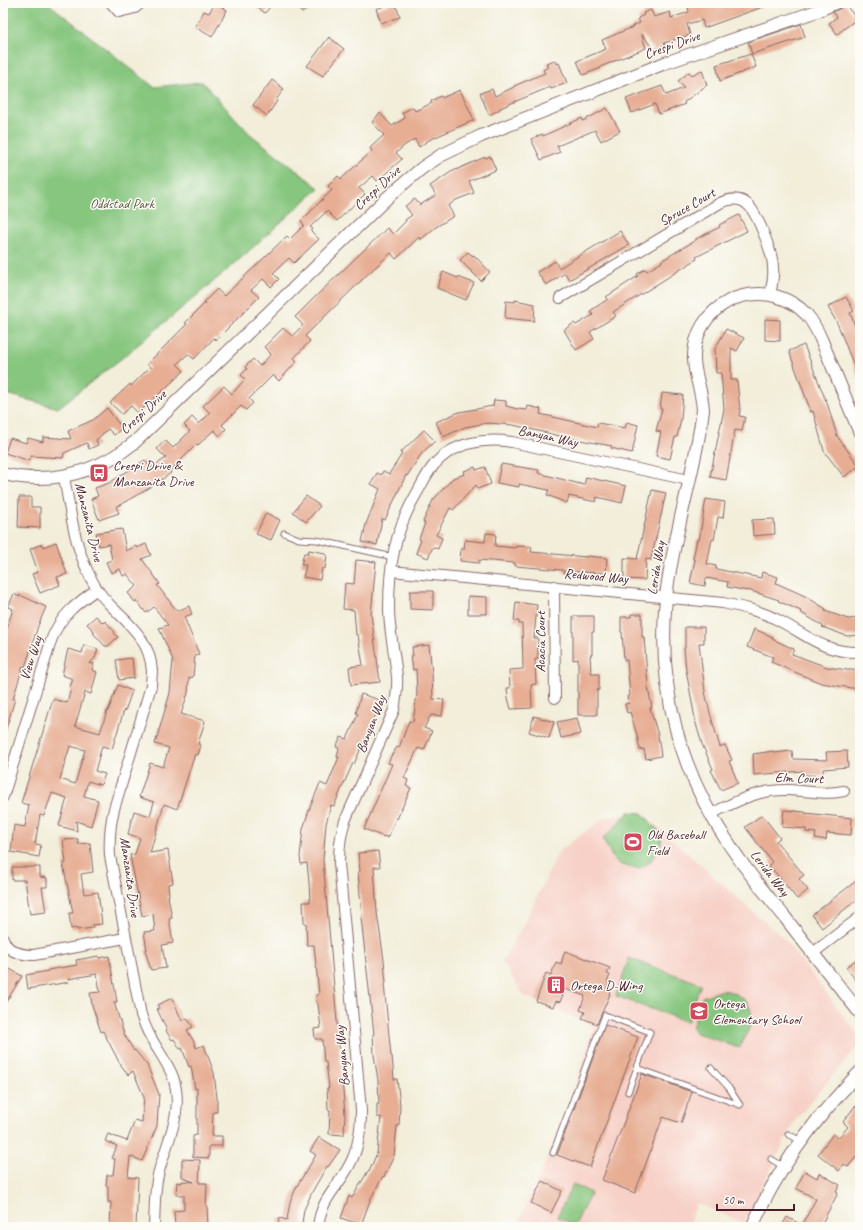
<svg xmlns="http://www.w3.org/2000/svg" width="863" height="1230" font-family="Caveat,sans-serif">
<style>
.built{fill:#f7d1c8}
.green{fill:#86c67e;stroke:#687254}
.building{fill:#e7ae94;fill-rule:evenodd}
.lines{fill:none;stroke-linecap:round;stroke-linejoin:round}
.service-casing{stroke:#856768;stroke-width:7}
.minor-casing{stroke:#856768;stroke-width:12}
.tertiary-casing{stroke:#856768;stroke-width:14}
.service{stroke:#fff;stroke-width:5}
.minor{stroke:#fff;stroke-width:10}
.tertiary{stroke:#fff;stroke-width:12}
.labels{text-anchor:middle;dominant-baseline:central;stroke-width:3;stroke-linejoin:round;paint-order:stroke}
.street-label{font-size:14px;fill:#4a1f2b;stroke:#fdfcf7}
.park-label{font-size:14px;fill:#5f5948;stroke:#fdfcf7}
.poi-label{font-size:14px;fill:#4a1f2b;stroke:#fdfcf7;text-anchor:start}
</style>
<rect width="100%" height="100%" fill="#fdfcf7"/>
<filter id="ink" filterUnits="userSpaceOnUse"><feTurbulence type="fractalNoise" baseFrequency=".025" numOctaves="2"/><feDisplacementMap in="SourceGraphic" scale="8" xChannelSelector="R" yChannelSelector="G"/><feConvolveMatrix kernelMatrix="1 2 1 2 8 2 1 2 1" color-interpolation-filters="sRGB"/></filter>
<filter id="wash" filterUnits="userSpaceOnUse"><feTurbulence type="fractalNoise" baseFrequency=".012" numOctaves="4" result="noise"/><feDisplacementMap in="SourceGraphic" scale="16" xChannelSelector="R" yChannelSelector="G"/><feGaussianBlur stdDeviation="0.9" result="paint"/><feColorMatrix in="noise" values="0 0 0 0 0 0 0 0 0 0 0 0 0 0 0 0 0 1.4 0 .05"/><feComposite in="paint" operator="in"/></filter>
<g filter="url(#wash)">
<rect width="100%" height="100%" fill="#f2eeda"/>
<path class="built" d="M642,813L786,941L860,1037V1043L794,1122L744,1223L697,1203L688,1227H516L534,1189L569,1106L594,1026L524,996L502,961L524,924L559,851L605,817Z"/>
<path class="green" d="M3,3H48L154,87L202,82L250,134L319,188L231,267L127,354L58,408L3,393Z
M629,812L642,813L662,835L661,845L656,853L649,863L640,868H633L619,864L613,858L603,839Z
M629,958L701,984L687,1022L616,996Z
M722,990C738,992 755,1003 751,1022C749,1031 743,1040 739,1048L694,1032L692,1028L702,997Z
M573,1184L591,1193L575,1225L557,1217Z"/>
<g id="blocks">
<path class="building" d="M215,3L227,10L212,37L195,27L204,11L209,13Z
M251,3H273L265,13Z
M295,3H317L302,13Z
M393,3H395L400,17L381,23L376,9Z
M702,3L771,4L704,28L702,20L687,24L690,35L664,43L665,45L654,50L641,33L646,48L600,67L601,68L583,75L577,61L606,49L602,40L633,27L632,26L640,23L638,18L644,15L643,13L651,10L654,17L670,12L671,18L689,12L688,7Z
M843,3H844L857,19L837,34L829,23L837,17L833,12L841,8Z
M801,24L805,37L752,54L748,42Z
M329,37L344,49L323,76L307,66Z
M751,54L756,67L720,81L716,65Z
M555,60L556,64L559,63L567,83L551,89L550,87L507,105L499,109V110L489,115L480,93L492,89L495,96L514,87V86L545,73L543,70L548,67L546,63Z
M702,70L707,85L684,102L685,104L659,114L655,104L632,113L626,99L662,86L666,95L684,88L678,81L689,72L692,75Z
M272,80L284,89L276,100L277,101L267,116L253,105Z
M460,90L474,120L429,140L419,147L415,139L405,145L396,153L402,159L377,181L373,176L359,188L365,194L337,221L327,211L310,227L313,229L311,231L319,239L294,263L289,258L273,273L279,279L271,287L263,279L251,290L259,297L216,340L214,338L194,359L188,354L177,364L184,371L138,413L131,406L122,414L110,403L130,384L131,386L150,367L147,364L187,324L185,323L205,303L204,302L217,289L224,296L287,236L290,239L304,225L301,221L332,190L328,186L338,176L341,179L372,151L370,148L384,135L372,122L380,113L392,126L405,118L402,113L413,107L415,111L432,103L431,101L441,96L442,98Z
M607,108L620,131L601,141L595,130L557,146L560,152L541,160L531,139L542,134L543,136L582,118L583,121Z
M490,156L496,170L469,181L474,193L456,200L448,206L454,216L436,227L420,240L419,237L396,259L391,253L370,272L305,336L310,341L294,358L297,361L279,381L273,375L249,399L253,403L246,410L241,406L222,425L226,429L220,436L214,430L198,445L197,444L170,471L171,473L151,487L116,507L119,513L99,520L91,499L98,496L95,488L109,483L145,460L151,468L166,458L157,449L165,440L173,448L190,431L184,425L192,417L199,424L210,413L203,406L224,386L232,394L245,379L241,375L247,369L245,367L253,359L260,366L271,354L264,347L283,328L292,336L303,325L295,317L315,297L387,228L393,234L406,221L405,220L412,215L405,206L415,199L420,205L436,195L430,186L451,172L485,157L486,158Z
M739,215L747,231L696,257L697,259L613,312L616,316L590,332L594,339L576,350L564,330L574,323L576,325L593,315L590,311L608,299L606,297L638,276L637,274L645,269L647,271L662,262L661,261L696,240V239L720,227L719,225Z
M620,231L629,245L569,280L565,273L546,285L537,272L555,261L559,268Z
M468,252L473,256L474,255L490,272L481,281L460,260Z
M443,272L458,278V277L474,283L466,300L437,288Z
M846,297L854,311L850,313L860,338L859,379L838,325L828,307Z
M515,300L535,304L534,321L505,318L506,301L515,302Z
M765,319L780,320V341L765,340Z
M726,329L744,338L737,351L731,348V380H737L740,410L739,416L745,417L742,431L735,430L726,480L710,477L724,409L721,373H716L715,349Z
M804,345L828,406L837,436L859,466L844,477L824,451L813,411L811,412L789,351Z
M662,393L683,395L681,419L677,437H675L670,459L656,456L661,432L656,431L662,409H660Z
M494,400L506,401V406L517,409L527,410L528,406L541,409L540,414L597,427L598,423L625,428L627,422L638,425L632,453L611,448L612,446L564,437L513,425L488,423L465,427L443,437L436,422L459,412L493,406Z
M107,408L122,428L114,435L108,429L96,440L98,445L89,449L87,443L64,453L63,458L31,456L30,461L5,453L10,438L26,443L28,438L43,442V437L71,439L68,431L93,420Z
M424,430L435,441L422,453L407,476L406,475L385,520L382,519L377,545L362,542L366,524L380,489L371,484L377,473L381,475L383,471L389,474L402,454L400,453Z
M501,464L539,470L538,473L584,485L586,477L626,486L622,503L597,497L596,502L569,496L567,503L547,495L549,490L519,484V487L497,483Z
M475,467L476,470L485,467L491,484L477,489L476,485L453,510L450,508L436,535L442,538L438,549L433,547L428,558L416,553L421,540L419,539L425,523L423,522L433,500L453,478L465,474L464,471Z
M652,490L666,493L651,560L646,559L645,580L624,579V558L637,559Z
M306,496L320,506L306,522L293,512Z
M19,497H31V507H40V528L18,527Z
M706,499L725,502L723,518L718,517L714,540L712,539L707,564L716,566V569L761,578L762,572L778,577L776,583L805,596L826,609L825,611L848,619L860,618V635L847,636L822,627L823,626L800,612L801,611L778,601L779,600L748,590V591L727,587L728,582L706,578L705,586L690,583L695,560L693,559L697,539L699,540Z
M266,513L280,520L271,540L256,534Z
M774,519L775,534L753,536L752,520Z
M122,529L126,551L136,546L137,548L146,544L151,555L142,559L160,584L157,585L177,611L189,606L192,614L184,617L199,654L195,655L193,677L189,678L188,693L181,714L205,721L198,744L201,745L198,755L195,754L177,809L164,804L150,853L168,850L173,883L168,884L169,896H168L172,918L169,919L173,943L162,945L166,968L151,970L145,950H147L144,932L155,931L153,914L142,916L130,855L135,854L140,838L128,834L134,811L150,816L154,802L139,797L150,763L163,767L169,748L155,744L170,693L173,660L159,628L168,625L154,607L146,613L137,601L135,602L128,593L137,586L127,574L123,576L120,569L111,573L106,562L112,560L109,544L99,546L96,533Z
M486,533L496,534L495,546L516,548V546L532,547L531,552L587,557V556L607,558L606,573L572,572V574L564,573V571L562,570L515,566V563L479,560V563L460,561L461,549H464L465,540L485,542Z
M56,542L67,574L57,577L60,585L40,593L32,574L38,572L30,549L42,544L43,547Z
M309,550L325,553V555H327L325,569L322,568L320,580L303,577L306,565H301L304,553H308Z
M356,560L376,562L371,614L380,682L351,685L349,667L363,665L358,635H356L354,610L343,609L345,583L354,584Z
M410,591H433V610L410,609Z
M14,594L20,597V595L46,607L38,626L25,667L23,666L13,699H15L5,732L3,731V640L13,609L8,607Z
M468,596L487,597V614H468Z
M516,602L537,605L534,638H538V659H535L536,684L531,685L532,708L511,709L508,698L507,688H510L509,670L523,669L522,624H519V621H514Z
M631,614H642V637H644L648,687L652,708H650L658,735L661,756L646,759L644,749L640,750L637,735L630,712L627,713L625,704L629,703L627,696H630L627,660H624L622,632H621V617H631Z
M96,616L103,623L105,621L115,632L114,633L118,637L108,646H105L93,633L95,632L87,624Z
M573,616H594V632H592V655H590L591,672H592V674H599V690H597V715H578V659L573,660Z
M685,627H704V643H699L705,692L710,713L720,747L725,745L732,760L729,761L738,783L721,790L711,770L713,769L702,744L696,724L686,670L684,648H685Z
M754,629L773,637L772,639L794,649L792,654L827,667L847,670H860V688H851L821,683L771,662L773,657L747,647Z
M84,645L98,649L95,658L89,664L94,663L92,670L97,672L91,694L85,692L75,726L100,733L107,711H108L118,685L132,691L125,711L124,710L112,749L102,746L95,771L105,774L101,785L88,781L84,796L98,800L91,826L76,821L77,831L59,826L67,798L52,793L44,816L40,815L35,844L41,845L39,857L11,852L14,825L25,827L29,805L21,803L53,699L67,703L71,688L70,687L73,679L62,675L68,649L82,653ZM70,746L85,750L75,784L60,779Z
M429,645L432,673L433,699L444,700L442,716L431,715L424,728L432,731L424,750L418,748L404,778L408,780L406,786L411,788L397,819L396,818L388,838L384,836V837L364,829L392,764L388,763L392,754H393L397,747L399,748L409,721L413,722L417,693L416,669L413,670L411,656H413L412,647Z
M132,658L134,678L119,680L116,660Z
M361,694L380,700L374,719L354,764L353,763L334,806L331,805L326,824L323,860L345,1114L344,1135L329,1134L330,1110H328L327,1088H329L326,1062H324L322,1039H315L314,1029L321,1028L318,1004H317L316,995L319,994L314,945H307L306,923H304L303,902H310L309,882L307,863L301,864L300,856L303,829L309,810L320,783L327,786L339,757H337L339,748L336,747L341,737L347,739L358,714L356,713Z
M534,716L554,722L549,738L529,732Z
M577,718L581,734L561,738L557,722Z
M774,751V753L792,751L793,759L827,760L826,752L847,751L848,767L823,769V776L803,775V771L754,775L753,754Z
M784,810L805,812V813L852,818L851,835L827,833L826,840L815,838L816,833L806,832V829L782,827Z
M762,815L780,838L776,841L804,875L799,879L808,890L797,899L769,865L772,862L745,827Z
M78,839V844L90,843L93,872L81,874L84,894L98,892L102,924L92,925L93,928L77,930V928L71,929L69,913H73L63,864L66,863L63,840Z
M378,851L380,867H374L377,913L384,960L386,983L384,984L391,1056H392L394,1079H397L400,1105L399,1126H397L394,1156L384,1177L383,1176L371,1198L361,1225L341,1218L349,1196L352,1198L368,1171L369,1172L377,1153L381,1117H377V1104H379L378,1080L374,1055L373,1034H374L361,917H362L358,872L360,871L358,853Z
M12,867H40V877L47,878V887H42L46,912L30,914L25,880H12Z
M860,878V897L822,928L812,915Z
M565,951L610,968L607,974L610,975L607,982H609L607,989L610,990L609,994H610L597,1024L582,1018L585,1012L580,1010L585,996L565,989L560,1002L556,1001L553,1007L536,1001L546,973L551,975L556,962L561,964Z
M99,956V958L109,956L117,1002H114L124,1034L134,1051L135,1050L147,1065L159,1094L157,1126L142,1161L130,1156L128,1177L138,1178L136,1227H110L111,1202H108V1186H106L107,1175H113L115,1159L112,1158L117,1146L105,1141L108,1134L127,1141L135,1120L142,1122L144,1097L133,1071L128,1075L119,1062L103,1031L101,1032L92,1005L90,993L100,992L97,974L68,979L69,982L28,989L26,975L48,971V970L77,965L76,960Z
M860,957V986L846,967Z
M3,965L22,976L3,1007Z
M172,998L182,1021L187,1018L193,1027L187,1030L194,1042L196,1048L204,1045L214,1073L217,1098V1112H213L212,1136H222V1146H209V1158L193,1157V1136L197,1135V1088L195,1089L191,1066L189,1067L182,1048L180,1049L174,1039L172,1040L166,1031L167,1030L157,1009L159,1008L157,1005Z
M605,1025L638,1037L590,1167L557,1155Z
M642,1074L692,1092L681,1123L663,1117L635,1193L602,1180Z
M855,1106L860,1110V1152L848,1167L844,1164L839,1171L818,1154L833,1134L838,1138L848,1127L843,1122Z
M319,1137L340,1150L328,1167L327,1166L312,1192L304,1210L302,1223H305L304,1227H278L279,1218L287,1220L290,1202L297,1186L316,1155L310,1151Z
M182,1159L200,1160L199,1183H207L206,1206H207L208,1227H175L174,1211L184,1210V1195H176L177,1182L182,1183V1181L194,1182L182,1177Z
M805,1171L817,1178L819,1173L840,1185L836,1192L838,1193L820,1227H781L787,1217L802,1225L816,1199L796,1188Z
M542,1181L562,1191L551,1213L531,1203Z"/>
</g>
</g>
<g filter="url(#ink)">
<use href="#blocks" fill-opacity="0" stroke="#856768" stroke-width="1"/>
<g class="lines">
<g class="service-casing">
<path id="service" d="M284,533L299,539L317,540L393,557
M637,1068L740,1105
M711,1068L729,1088L740,1105
M788,1134L801,1141
M553,1153L605,1015L650,1032L628,1092
M771,1159L784,1167"/>
</g>
<g class="minor-casing">
<path id="minor" d="M111,3L119,12L135,8L141,3
M560,298L720,203C729,199 739,197 747,204C757,212 773,254 773,267C774,276 772,286 770,295
M64,477C70,509 74,543 88,572C93,584 101,596 110,605C130,625 150,640 152,671C152,676 151,681 151,686L114,809C110,825 109,839 110,856L141,1015C143,1020 145,1026 148,1032C155,1047 167,1061 173,1077C185,1113 166,1142 158,1175C154,1192 155,1210 154,1227
M391,571L723,603C742,607 761,611 778,620C807,635 824,653 860,652
M554,586L555,698
M3,797L52,638C62,614 76,604 97,589
M711,814C737,801 758,789 789,790C809,791 824,795 844,791
M3,938C7,952 21,955 34,955L125,938
M813,953L860,917
M318,1227C321,1198 338,1188 350,1164C359,1147 361,1130 361,1110L339,863C339,848 340,835 345,821L394,710C396,699 398,688 397,677C395,654 389,631 389,608C389,562 395,530 418,491C423,482 427,473 434,465C453,442 484,438 512,442L689,480"/>
</g>
<g class="tertiary-casing">
<path id="tertiary" d="M860,433L821,339C817,330 813,322 807,315C772,278 710,292 696,341C689,367 702,386 703,410C695,473 673,534 666,597C657,691 680,773 733,850C748,873 766,894 784,916C809,949 835,981 860,1013
M3,474C52,485 95,474 135,442L389,196L422,168L440,156L481,136L665,63L817,11L835,3
M752,1227C777,1169 816,1117 860,1072"/>
</g>
<use href="#service" class="service"/>
<use href="#minor" class="minor"/>
<use href="#tertiary" class="tertiary"/>
</g>
</g>
<defs>
<g id="bus-square" transform="scale(1)"><rect x="-9" y="-9" width="18" height="18" rx="4" fill="#d1495b" stroke="#fdfcf7"/><path d="M-5-6H5V4H4V6H2V4H-2V6H-4V4H-5ZM-3.5-4V0h7V-4ZM-3.5 1.2v1.5H-2V1.2ZM2 1.2v1.5H3.5V1.2Z" fill="#fff"/></g>
<g id="stadium-square" transform="scale(1)"><rect x="-9" y="-9" width="18" height="18" rx="4" fill="#d1495b" stroke="#fdfcf7"/><path d="M0-5a6.5 5 0 1 0 0 10a6.5 5 0 1 0 0-10ZM-3.5-1.8h7v3.6h-7Z" fill="#fff"/></g>
<g id="building-square" transform="scale(1)"><rect x="-9" y="-9" width="18" height="18" rx="4" fill="#d1495b" stroke="#fdfcf7"/><path d="M-4-6H4V6H1V3H-1V6H-4ZM-2.5-4.3h1.7v1.8h-1.7ZM.8-4.3h1.7v1.8H.8ZM-2.5-1h1.7V.8h-1.7ZM.8-1h1.7V.8H.8Z" fill="#fff"/></g>
<g id="school-square" transform="scale(1)"><rect x="-9" y="-9" width="18" height="18" rx="4" fill="#d1495b" stroke="#fdfcf7"/><path d="M0-5L7-2L0 1L-7-2ZM-4 1L0 2.5L4 1V4Q0 6-4 4Z" fill="#fff"/></g>
</defs>
<g fill-rule="evenodd">
<use href="#bus-square" x="99" y="473"/>
<use href="#stadium-square" x="633" y="842"/>
<use href="#building-square" x="556" y="985"/>
<use href="#school-square" x="699" y="1011"/>
</g>
<g class="labels">
<g class="street-label">
<text transform="translate(672 45) rotate(-20)">Crespi Drive</text>
<text transform="translate(377 188) rotate(-43)">Crespi Drive</text>
<text transform="translate(687 207) rotate(-30)">Spruce Court</text>
<text transform="translate(143 412) rotate(-43)">Crespi Drive</text>
<text transform="translate(548 436) rotate(12)">Banyan Way</text>
<text transform="translate(89 522) rotate(76)">Manzanita Drive</text>
<text transform="translate(656 568) rotate(-81)">Lerida Way</text>
<text transform="translate(596 576) rotate(5)">Redwood Way</text>
<text transform="translate(540 642) rotate(-90)">Acacia Court</text>
<text transform="translate(31 658) rotate(-72)">View Way</text>
<text transform="translate(371 724) rotate(-69)">Banyan Way</text>
<text transform="translate(799 778) rotate(2)">Elm Court</text>
<text transform="translate(770 873) rotate(52)">Lerida Way</text>
<text transform="translate(130 877) rotate(82)">Manzanita Drive</text>
<text transform="translate(342 1056) rotate(-95)">Banyan Way</text>
</g>
<g class="park-label">
<text x="122" y="203">Oddstad Park</text>
</g>
<g class="poi-label">
<text x="113" y="465">Crespi Drive &amp;<tspan x="113" dy="16">Manzanita Drive</tspan></text>
<text x="647" y="834">Old Baseball<tspan x="647" dy="16">Field</tspan></text>
<text x="570" y="985">Ortega D-Wing</text>
<text x="713" y="1003">Ortega<tspan x="713" dy="16">Elementary School</tspan></text>
</g>
</g>
<rect width="863" height="1230" fill="none" stroke="#fdfcf7" stroke-width="16"/>
<path d="M717 1204v6h77v-6" fill="none" stroke="#4a1f2b" stroke-width="2"/>
<text x="723" y="1204" font-size="12" fill="#4a1f2b" stroke="#fdfcf7" stroke-width="3" paint-order="stroke">50 m</text>
</svg>
